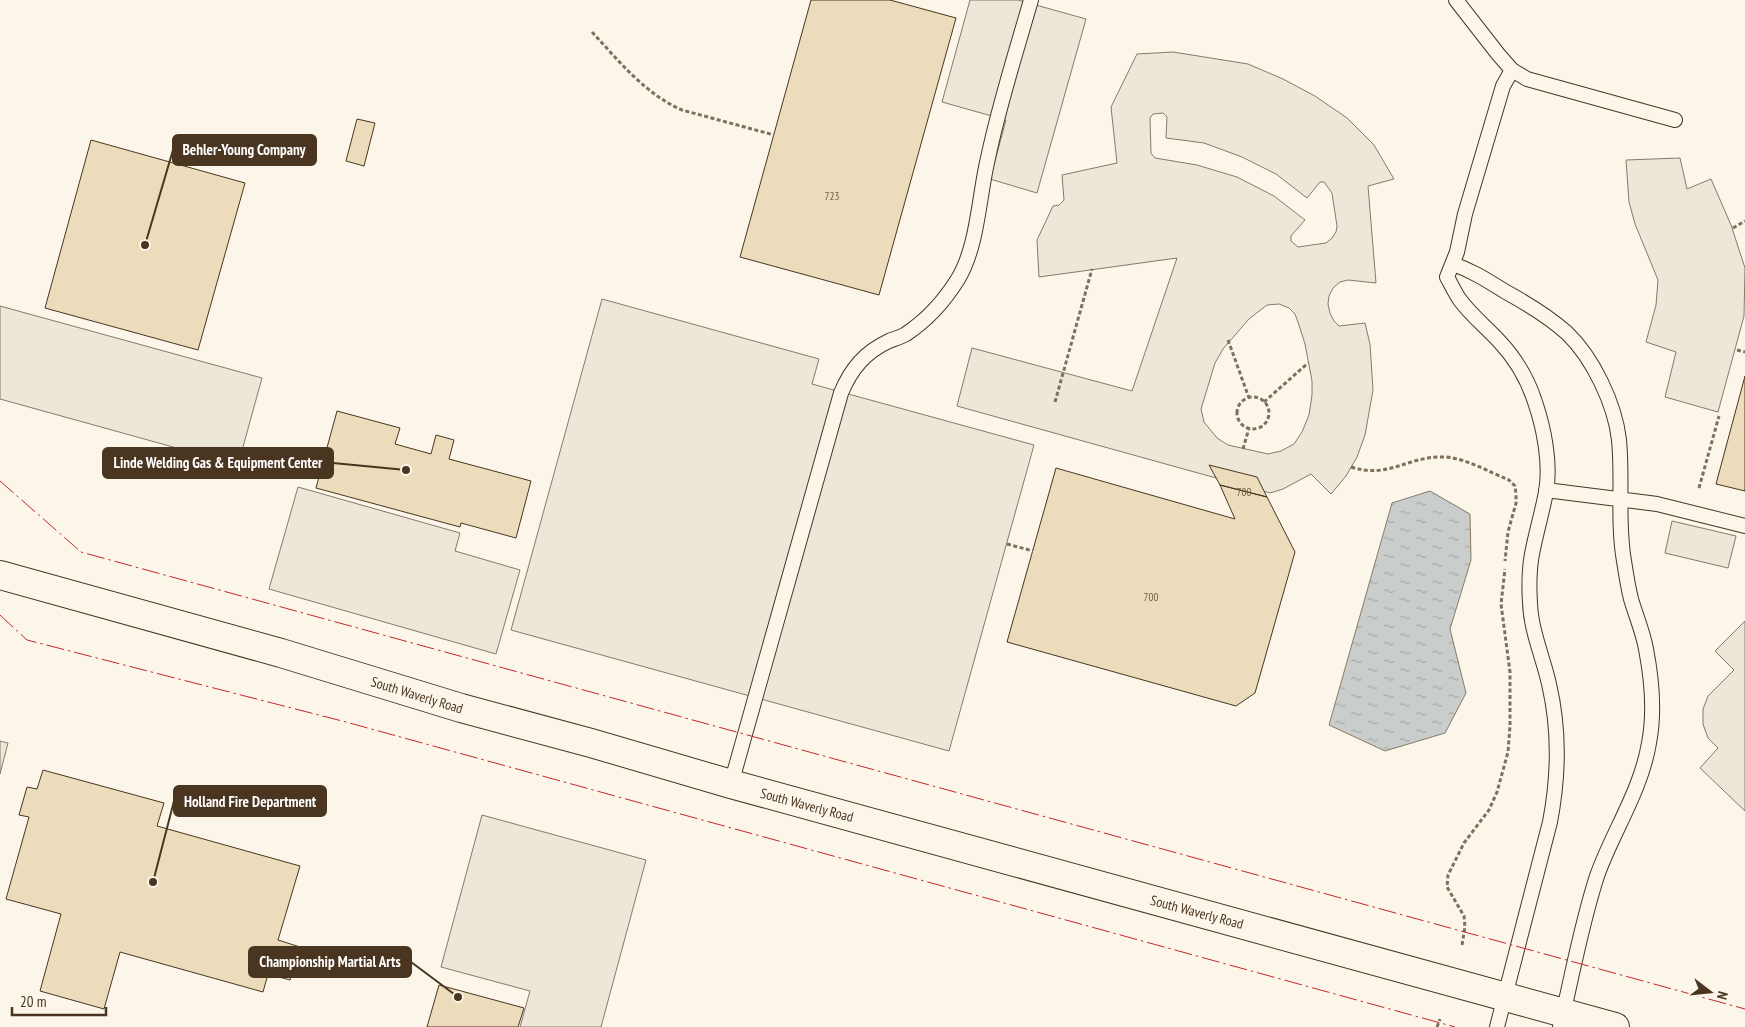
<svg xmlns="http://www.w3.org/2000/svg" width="1745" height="1027" font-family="'PT Sans Narrow',sans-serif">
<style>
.parking{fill:#ede7d9;stroke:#887966;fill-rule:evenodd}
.water{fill:url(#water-ripples);stroke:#887966}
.building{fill:#ecdcbc;stroke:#4a3520}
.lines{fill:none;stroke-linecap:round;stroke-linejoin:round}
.service-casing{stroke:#4a3520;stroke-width:16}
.secondary-casing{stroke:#4a3520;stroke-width:30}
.path{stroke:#7f6f5c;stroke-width:3;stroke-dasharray:4 2.5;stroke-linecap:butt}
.service{stroke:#fbf6e9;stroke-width:14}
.secondary{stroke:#fbf6e9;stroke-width:28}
.power{stroke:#c62828;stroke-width:1;stroke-dasharray:18 4 2.5 4;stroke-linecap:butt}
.labels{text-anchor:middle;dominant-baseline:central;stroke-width:4;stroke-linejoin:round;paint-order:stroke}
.number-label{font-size:11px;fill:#725f47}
.street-label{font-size:14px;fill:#4a3520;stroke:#fbf6e9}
.leader{fill:none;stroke:#4a3520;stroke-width:2}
.callout-dot{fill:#4a3520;stroke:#fbf6e9;stroke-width:2}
.callout{fill:#4a3520;stroke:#4a3520;stroke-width:2}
.callout-label{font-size:15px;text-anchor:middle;font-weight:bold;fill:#fff}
</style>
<defs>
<pattern id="water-ripples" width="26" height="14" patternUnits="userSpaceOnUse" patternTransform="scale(1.25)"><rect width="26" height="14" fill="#c9cecd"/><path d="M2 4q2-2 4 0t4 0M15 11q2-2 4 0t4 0" fill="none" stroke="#a5a8a6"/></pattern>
</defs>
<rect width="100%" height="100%" fill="#fbf6e9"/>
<path class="parking" d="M970,0H1018L1086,19L1037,193L990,179L1006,120L942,102Z
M1173,52L1248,64L1283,79L1315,96L1347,118L1374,145L1394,179L1368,186L1376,283L1348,280L1340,282L1333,288L1329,296L1328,304L1330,313L1334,321L1339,326L1365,323L1370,344L1373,390L1365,435L1357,457L1346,476L1331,494L1311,474L1283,489L1270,493L957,406L972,348L1132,391L1177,258L1039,277L1037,240L1053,206L1059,205L1064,200L1062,175L1117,163L1111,107L1137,54ZM1163,113L1167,117L1166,138L1204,143L1242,157L1276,174L1307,198L1320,182H1324L1332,193L1337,226L1336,232L1332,238L1326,243L1298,247L1291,241V236L1305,220L1274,196L1237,177L1197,165L1155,158L1151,153L1150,118L1153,114ZM1279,304L1289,308L1295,314L1298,322L1305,344L1312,381V395L1309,415L1302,432L1294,444L1281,451L1268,454L1228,445L1217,438L1204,422L1201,409L1215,363L1223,349L1249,319L1267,305Z
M1680,158L1687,189L1711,179L1731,225L1745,268L1744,316L1718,412L1665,397L1676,352L1646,342L1656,305L1658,280L1635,224L1629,202L1626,160Z
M602,299L819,359L812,384L1034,445L949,751L511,630Z
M0,306L262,378L238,465L0,399Z
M298,487L460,533L455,551L520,570L496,654L269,589Z
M1672,521L1736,536L1728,568L1665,553Z
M1745,621V811L1700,768L1718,748L1708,738L1703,724V709L1708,696L1734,670L1715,651Z
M0,741L8,743L0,774Z
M482,815L646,860L601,1027H520L530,991L441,967Z"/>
<path class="water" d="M1430,491L1470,514L1471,560L1450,629L1466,693L1445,733L1385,751L1329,725L1392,503Z"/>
<path class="building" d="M811,0H890L956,18L879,295L740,257Z
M357,119L375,123L364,166L346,161Z
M91,140L245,183L198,350L45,308Z
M1745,376V491L1716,484Z
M337,411L400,428L395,444L431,454L436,435L454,440L449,459L531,481L516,538L461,523L460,527L316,488Z
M1209,465L1257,477L1267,497L1220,485Z
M1056,468L1235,519L1220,485L1267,497L1295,552L1255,693L1236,706L1007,642Z
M43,770L164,803L157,826L300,866L278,940L300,947L290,980L268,974L263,992L120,952L104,1009L40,991L61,914L6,899L29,817L19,815L27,787L37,789Z
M439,985L524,1008L518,1027H427Z"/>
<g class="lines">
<g class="service-casing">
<path id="service" d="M1456,0L1498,54L1512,70L1527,79L1675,120
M1453,264C1473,271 1488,281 1506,292C1528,304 1548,316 1567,333C1593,358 1615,404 1619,440C1623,480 1617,521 1624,561C1626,574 1628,587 1631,599C1636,616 1643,632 1646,649C1652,680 1655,712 1649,743C1641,791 1613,831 1597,876C1581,925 1572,977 1560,1027
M1546,490L1657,504L1745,526
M731,784L841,393C851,369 865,352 889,341C894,339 901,337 906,334C927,320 945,300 958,279C978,246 979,195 988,158C999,105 1016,52 1031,0
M1497,1027L1550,822C1559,775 1560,731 1549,684C1543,657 1531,631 1530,603C1529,587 1529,570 1532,554C1536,533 1542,513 1546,492C1551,464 1544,428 1535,402C1528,380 1515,358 1499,341C1486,327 1471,315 1460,300C1455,293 1451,284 1447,277L1457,252L1465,214L1503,86L1512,70"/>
</g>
<g class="secondary-casing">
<path id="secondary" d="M0,575L281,653L461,708L591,743L731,784L1615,1027"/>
</g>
<path class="path" d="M592,32C619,61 645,94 682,110L774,135
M1733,228L1745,221
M1228,340L1249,398
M1737,350L1745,352
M1237 413a16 16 0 1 1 32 0a16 16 0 1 1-32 0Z
M1055,402L1092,269
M1264,402L1308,363
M1243,449L1249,428
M1351,467C1389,479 1406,457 1441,457C1462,456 1489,472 1509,480L1515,486L1516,494V503L1508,532L1505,561
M1699,488L1719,416
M1007,544L1033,551
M1462,945L1465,927L1464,916L1447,887L1448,875L1464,843L1489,810L1497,792L1508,752L1510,726V672L1501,604L1505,569
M1437,1027L1440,1019"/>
<use href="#service" class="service"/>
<use href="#secondary" class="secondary"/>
<path class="power" d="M0,481L81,552L1745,1009
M0,615L27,640L346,722L1455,1027"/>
</g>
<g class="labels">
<g class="number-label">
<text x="832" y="196">723</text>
<text x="1244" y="492">700</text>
<text x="1151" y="597">700</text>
</g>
<g class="street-label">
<text transform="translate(417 695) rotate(17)">South Waverly Road</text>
<text transform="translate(807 805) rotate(15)">South Waverly Road</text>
<text transform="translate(1197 912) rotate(15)">South Waverly Road</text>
</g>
</g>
<path class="leader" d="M145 245L173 150M406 470L333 463M153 882L174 801M458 997L411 962"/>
<g class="callout-dot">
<circle cx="145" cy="245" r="5"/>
<circle cx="406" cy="470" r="5"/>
<circle cx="153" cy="882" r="5"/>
<circle cx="458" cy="997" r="5"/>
</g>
<g class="callout">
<rect x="173" y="135" width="143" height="30" rx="5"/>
<rect x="103" y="448" width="230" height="30" rx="5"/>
<rect x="174" y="786" width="152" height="30" rx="5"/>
<rect x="249" y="947" width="162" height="30" rx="5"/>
</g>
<g class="callout-label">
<text x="244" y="155">Behler-Young Company</text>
<text x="218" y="468">Linde Welding Gas &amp; Equipment Center</text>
<text x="250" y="807">Holland Fire Department</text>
<text x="330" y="967">Championship Martial Arts</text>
</g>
<g transform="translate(1710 992) rotate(106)" stroke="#fbf6e9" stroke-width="4" paint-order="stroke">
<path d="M0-4L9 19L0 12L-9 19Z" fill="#4a3520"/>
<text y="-8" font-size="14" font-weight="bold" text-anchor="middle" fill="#4a3520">N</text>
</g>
<path d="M12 1007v8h94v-8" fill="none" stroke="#4a3520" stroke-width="2.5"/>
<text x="20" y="1007" font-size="15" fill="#4a3520" stroke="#fbf6e9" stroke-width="4" paint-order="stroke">20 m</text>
</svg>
